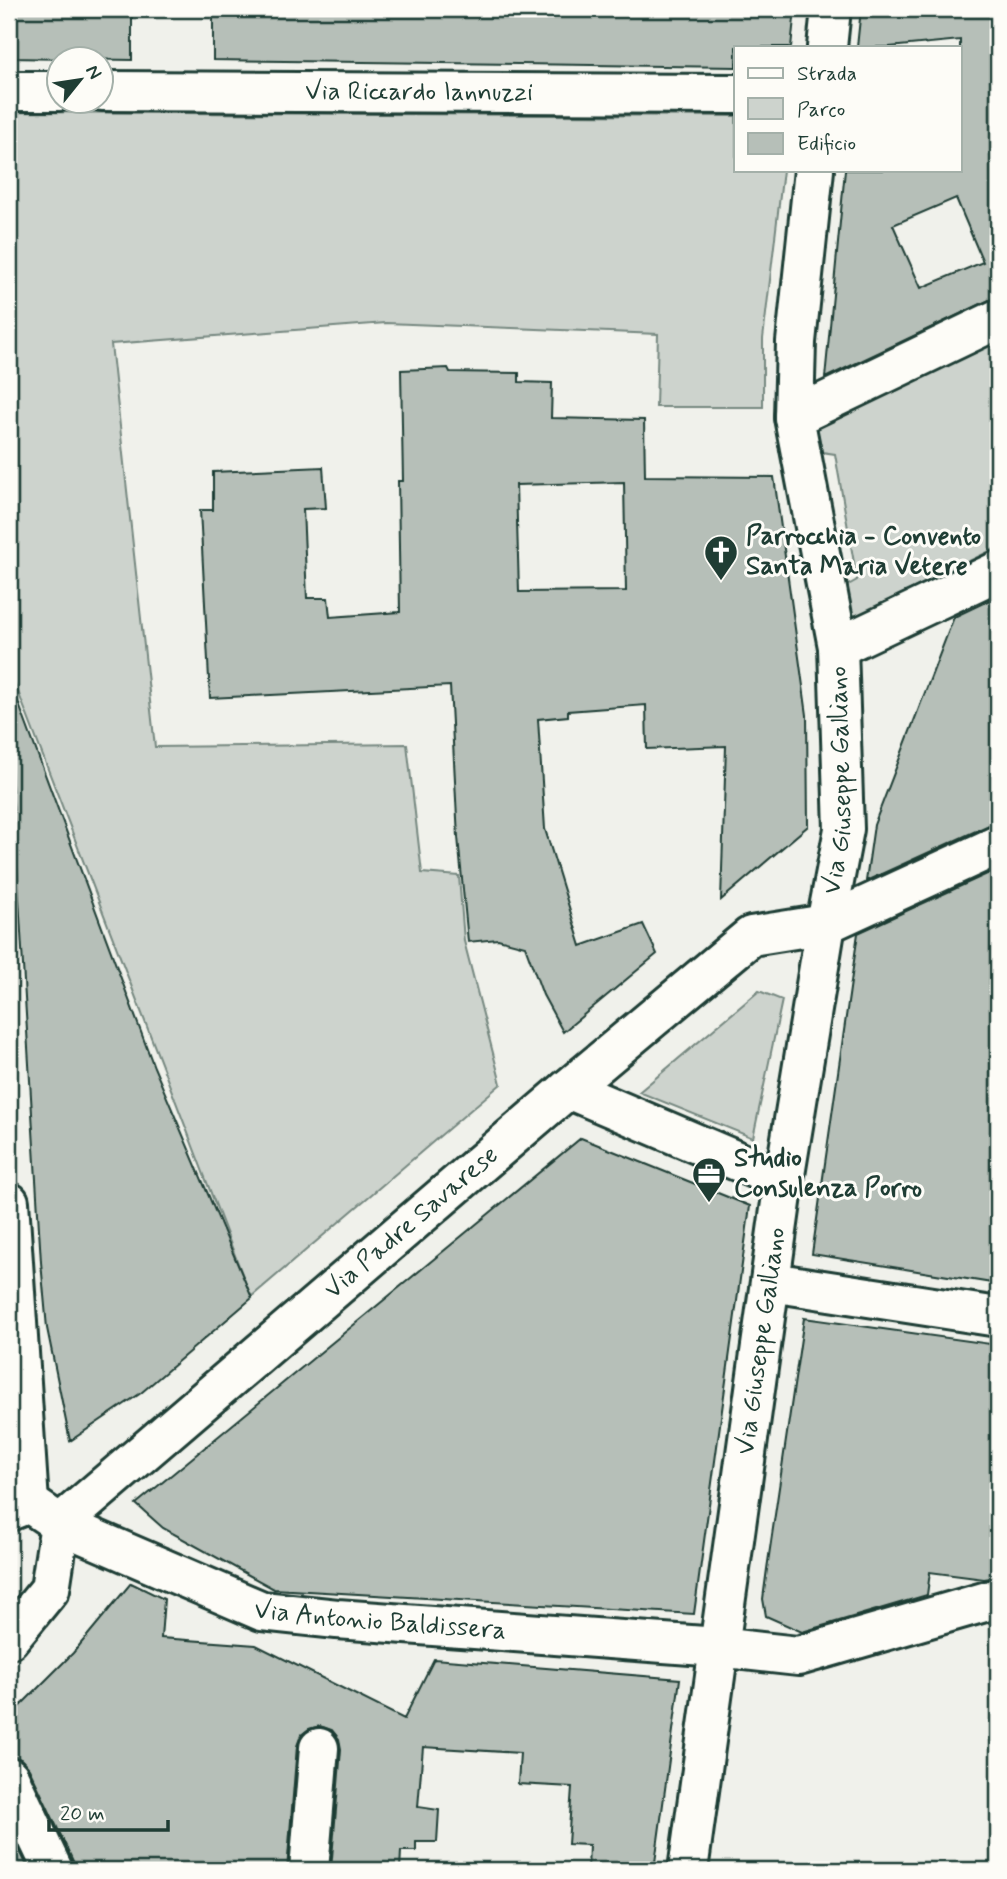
<svg xmlns="http://www.w3.org/2000/svg" width="1007" height="1879" font-family="Mynerve,sans-serif">
<style>
.green{fill:#cdd3cd;stroke:#768880;stroke-width:2}
.building{fill:#b6bfb8;stroke:#1f3d34;stroke-width:2;fill-rule:evenodd}
.lines{fill:none;stroke-linecap:round;stroke-linejoin:round}
.minor-casing{stroke:#1f3d34;stroke-width:44}
.minor{stroke:#fdfcf7;stroke-width:38}
.labels{text-anchor:middle;dominant-baseline:central;stroke-width:6;stroke-linejoin:round;paint-order:stroke}
.street-label{font-size:26px;fill:#1f3d34;stroke:#fdfcf7}
.poi-label{font-size:26px;font-weight:bold;fill:#1f3d34;stroke:#fdfcf7;text-anchor:start}
</style>
<rect width="100%" height="100%" fill="#f0f1eb"/>
<filter id="ink" filterUnits="userSpaceOnUse"><feTurbulence type="fractalNoise" baseFrequency=".0143" numOctaves="2"/><feDisplacementMap in="SourceGraphic" scale="14" xChannelSelector="R" yChannelSelector="G"/><feConvolveMatrix kernelMatrix="1 2 1 2 8 2 1 2 1" color-interpolation-filters="sRGB"/></filter>
<g filter="url(#ink)">
<path class="green" d="M9,112L736,116V170H783L763,339V407H656L658,334L386,323L111,344L155,747L407,744L422,873L459,876L464,941L501,1084L251,1297L14,681L9,650Z
M998,335V547L859,615H852L846,610L843,588L857,580L835,454L822,452L817,429L823,421Z
M759,991L782,1000L753,1138L639,1092Z"/>
<path class="building" d="M9,9H132V60L9,58Z
M213,9H795L791,47H736V67L213,60Z
M861,9H998V296L825,378L845,170H960V40L889,47H857ZM956,198L983,262L921,288L893,225Z
M448,368L450,372L519,373V382L552,383L551,418L644,420L645,476L774,477L807,715L808,826L721,900L726,746L647,749L646,705L568,711V716L538,719L545,829L581,946L643,924L657,954L563,1032L543,995L525,946L498,939L468,942L458,837L450,686L210,698L200,510H213V472L323,467L326,508L303,509L307,598H328L330,617L400,612L398,481H403L401,370ZM624,482L626,591L519,592L516,485Z
M998,596V823L989,825L866,881L874,825L954,617Z
M14,691L154,1067L252,1298L141,1393L70,1441L47,1328L41,1262L11,767L9,692Z
M998,869V1284L812,1254L858,933Z
M581,1138L750,1206L694,1614L274,1589L163,1528L136,1504Z
M804,1318L998,1345V1577L984,1579L930,1572L927,1595L802,1632L766,1616L763,1599L767,1569Z
M131,1583L164,1599L161,1638L256,1645L404,1719L434,1659L680,1679L654,1870H588L589,1845L568,1844L572,1787L518,1784L520,1753L423,1747L418,1807L439,1810L437,1842H416V1851H401L400,1870H331L341,1749L339,1739L332,1730L320,1726L309,1729L301,1735L297,1746L287,1870H75L73,1861L29,1768L21,1759L9,1755V1717L73,1653Z
M9,1828L29,1870H9Z"/>
<g class="lines">
<g class="minor-casing">
<g id="minor">
<path d="M827,47L831,9"/>
<path d="M9,91H60"/>
<path id="s1" d="M102,91L736,94"/>
<path d="M794,417L998,319"/>
<path d="M838,647L998,571"/>
<path d="M568,1089L784,1181"/>
<path d="M9,1202L29,1503"/>
<path d="M771,1282L998,1317"/>
<path id="s2" d="M9,1511L29,1503L60,1524L568,1089L751,936L826,924L998,845"/>
<path id="s3" d="M9,1639L50,1589L60,1524L262,1611L337,1619L718,1647L798,1656L998,1598"/>
<path d="M9,1777L53,1870"/>
<path d="M309,1870L319,1748"/>
<path id="s4" d="M688,1870L784,1181L826,924L844,829L838,647L794,417L796,342L814,170"/>
</g>
</g>
<use href="#minor" class="minor"/>
</g>
</g>
<defs>
<g id="church-pin" transform="scale(1.75)"><path d="M0 17L-7.5 6A9.5 9.5 0 1 1 7.5 6Z" fill="#1f3d34" stroke="#fdfcf7"/><path d="M-1.2-6h2.4v3.5h3.3v2.4h-3.3V6h-2.4V-.1h-3.3v-2.4h3.3Z" fill="#fff"/></g>
<g id="office-pin" transform="scale(1.75)"><path d="M0 17L-7.5 6A9.5 9.5 0 1 1 7.5 6Z" fill="#1f3d34" stroke="#fdfcf7"/><path d="M-6-3h4V-5.5h4V-3h4V5H-6ZM-1-4.5V-3h2v-1.5ZM-6 0V1H6V0Z" fill="#fff"/></g>
</defs>
<g fill-rule="evenodd">
<use href="#church-pin" x="721" y="552"/>
<use href="#office-pin" x="709" y="1174"/>
</g>
<g class="labels">
<g class="street-label">
<text stroke="none"><textPath href="#s1" startOffset="317">Via Riccardo Iannuzzi</textPath></text>
<text stroke="none"><textPath href="#s4" startOffset="1101">Via Giuseppe Galliano</textPath></text>
<text stroke="none"><textPath href="#s2" startOffset="522">Via Padre Savarese</textPath></text>
<text stroke="none"><textPath href="#s4" startOffset="534">Via Giuseppe Galliano</textPath></text>
<text stroke="none"><textPath href="#s3" startOffset="469">Via Antonio Baldissera</textPath></text>
</g>
<g class="poi-label">
<text x="746" y="537">Parrocchia - Convento<tspan x="746" dy="30">Santa Maria Vetere</tspan></text>
<text x="734" y="1159">Studio<tspan x="734" dy="30">Consulenza Porro</tspan></text>
</g>
</g>
<rect width="1007" height="1879" fill="none" stroke="#fdfcf7" stroke-width="35"/>
<rect x="18" y="18" width="972" height="1844" fill="none" stroke="#1f3d34" stroke-width="2.5" filter="url(#ink)"/>
<rect x="734" y="46" width="228" height="126" fill="#fdfcf7" stroke="#a4b0a9" stroke-width="2"/>
<rect x="748" y="68" width="35" height="10" fill="#fdfcf7" stroke="#a4b0a9" stroke-width="2"/>
<text x="797" y="80" font-size="21" fill="#1f3d34">Strada</text>
<rect x="748" y="98" width="35" height="21" fill="#cdd3cd" stroke="#a4b0a9" stroke-width="2"/>
<text x="797" y="116" font-size="21" fill="#1f3d34">Parco</text>
<rect x="748" y="133" width="35" height="21" fill="#b6bfb8" stroke="#a4b0a9" stroke-width="2"/>
<text x="797" y="150" font-size="21" fill="#1f3d34">Edificio</text>
<g transform="translate(80 80) rotate(60)"><circle r="33" fill="#fdfcf7" stroke="#a4b0a9" stroke-width="2"/>
<path d="M0-5L12 26L0 18L-12 26Z" fill="#1f3d34"/>
<text y="-10" font-size="19" font-weight="bold" text-anchor="middle" fill="#1f3d34">N</text>
</g>
<path d="M49 1820v10h119v-10" fill="none" stroke="#1f3d34" stroke-width="3.5"/>
<text x="60" y="1820" font-size="21" fill="#1f3d34" stroke="#fdfcf7" stroke-width="5" paint-order="stroke">20 m</text>
</svg>
